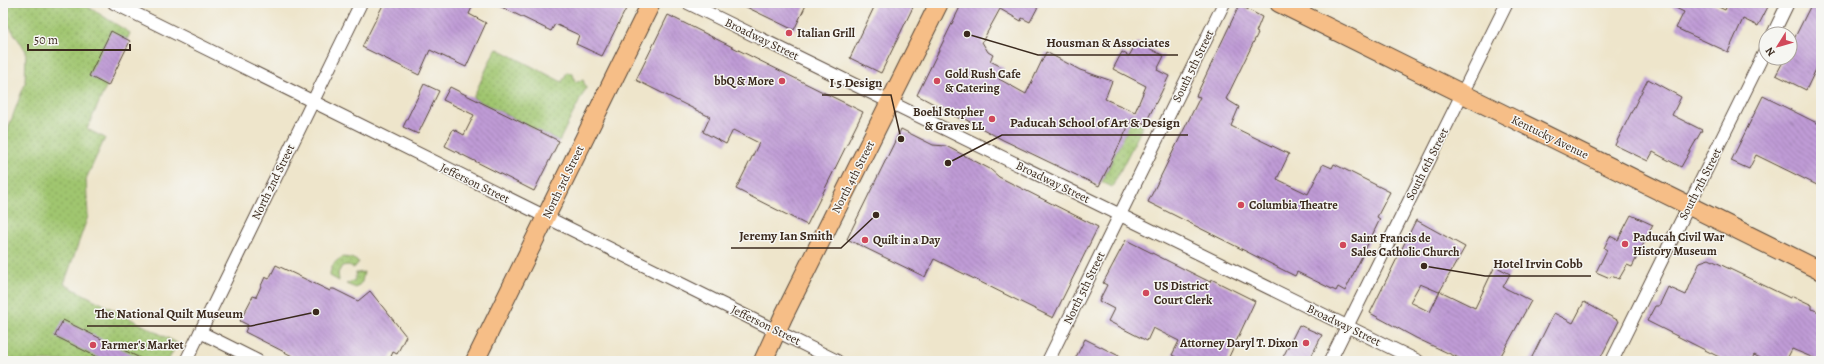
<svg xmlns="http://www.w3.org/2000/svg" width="1824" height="364" font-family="Alegreya,serif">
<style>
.grass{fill:url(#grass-dots);stroke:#6e7847}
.building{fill:url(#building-back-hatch);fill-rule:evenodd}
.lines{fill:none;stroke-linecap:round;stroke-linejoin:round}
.street-casing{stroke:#564638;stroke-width:14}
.primary-casing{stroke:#564638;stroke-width:20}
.street{stroke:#fff;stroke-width:12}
.primary{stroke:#f6be87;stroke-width:18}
.poi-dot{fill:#d1495b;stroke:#f6f6f2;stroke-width:1.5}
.labels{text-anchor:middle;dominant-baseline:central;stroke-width:3;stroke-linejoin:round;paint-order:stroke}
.poi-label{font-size:12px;font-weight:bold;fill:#3b2a1e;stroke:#f6f6f2;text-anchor:start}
.street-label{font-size:12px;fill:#3b2a1e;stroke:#f6f6f2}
.leader{fill:none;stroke:#3b2a1e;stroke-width:1.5}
.callout-dot{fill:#3b2a1e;stroke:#f6f6f2;stroke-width:1.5}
.callout-label{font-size:13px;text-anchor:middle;font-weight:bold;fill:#3b2a1e;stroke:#f6f6f2;stroke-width:3;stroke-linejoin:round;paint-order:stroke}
</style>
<defs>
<pattern id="grass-dots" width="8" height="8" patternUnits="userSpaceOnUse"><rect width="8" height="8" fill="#a0c670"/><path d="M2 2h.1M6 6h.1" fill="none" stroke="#84a15b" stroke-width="1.8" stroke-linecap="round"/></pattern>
<pattern id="building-back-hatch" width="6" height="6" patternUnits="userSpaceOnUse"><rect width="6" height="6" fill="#bf9bd6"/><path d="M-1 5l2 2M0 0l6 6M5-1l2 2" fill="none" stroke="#9c7fad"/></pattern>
</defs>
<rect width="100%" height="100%" fill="#f6f6f2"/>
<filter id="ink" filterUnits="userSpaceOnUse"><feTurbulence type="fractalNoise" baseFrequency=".025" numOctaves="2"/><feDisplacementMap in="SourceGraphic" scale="8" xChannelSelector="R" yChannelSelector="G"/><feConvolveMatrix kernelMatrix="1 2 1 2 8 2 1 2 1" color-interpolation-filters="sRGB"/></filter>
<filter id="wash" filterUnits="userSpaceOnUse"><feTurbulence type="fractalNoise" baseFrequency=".012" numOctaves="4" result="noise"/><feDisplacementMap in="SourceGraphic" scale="16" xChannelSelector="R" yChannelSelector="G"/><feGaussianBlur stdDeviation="0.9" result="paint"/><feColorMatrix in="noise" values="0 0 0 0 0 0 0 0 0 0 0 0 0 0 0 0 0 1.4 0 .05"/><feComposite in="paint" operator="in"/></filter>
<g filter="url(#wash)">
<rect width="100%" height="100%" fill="#eee5cb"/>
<path class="grass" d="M3,3H82L130,33L87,129L105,138L86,179L88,216L64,284L177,343L168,361H3V155L9,126L25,83L26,51L3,17Z
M498,49L562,82L567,72L573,74L575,82L583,80L586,88L559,141L473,98L495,50Z
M1131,120L1143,126L1112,187L1102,182Z
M343,257L351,258L359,262L354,268L348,265L342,266L338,273L339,281L330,276C330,266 335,261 343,257Z
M364,272L362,282L356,288L346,284L354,281L356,273Z"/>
<g id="blocks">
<path class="building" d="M384,3H474L469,14L486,23L466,67L430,50L419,75L362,47Z
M493,3H629L602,56L576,44L579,35L555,24L551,31Z
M738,3H807L794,30Z
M876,3H915L881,73L850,58Z
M962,3H1040L1030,22L1022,18L1021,21L1000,9L982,42L988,52L993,55L990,61L1004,68L999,79L1026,94L1046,52L1080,70L1112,81L1105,99L1135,112L1146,86L1113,69L1122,52L1129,56L1137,42L1164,56L1157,70L1169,76L1161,93L1145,124L1133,117L1099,186L1003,140L963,118L962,120L947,112V111L917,95Z
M1665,3H1710L1725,10L1728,3H1770L1758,26L1743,19L1728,52L1676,28L1684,12Z
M1812,3L1821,6V59L1806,90L1776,75L1785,58H1790V47Z
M1243,7L1262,17L1256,32L1258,33L1226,99L1239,107L1231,126L1289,154L1277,179L1308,194L1323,164L1332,168L1334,164L1390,192L1377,217L1380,219L1345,291L1338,287L1336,291L1297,272L1295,276L1148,202L1200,97L1196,96L1238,8Z
M668,15L863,112L807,225L736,189L759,143L733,130L726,144L703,132L710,117L636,80Z
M111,31L130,41L108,86L89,76Z
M1648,79L1681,97L1672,115L1702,130L1681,167L1653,152L1648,161L1615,145Z
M424,84L439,91L418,134L403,127Z
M450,87L559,141L534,191L445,146L453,129L464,135L474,115L443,100Z
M1763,96L1821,125V187L1756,155L1749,169L1731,161Z
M901,129L933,145L946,146L990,169L999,177L1098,227L1053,318L934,259L925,277L847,239Z
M1631,215L1653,225L1632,267L1627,265L1619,279L1611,276L1610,278L1596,272L1607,250L1604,248L1610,236L1618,240Z
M1416,220L1465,247L1440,291L1475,308L1495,266L1510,274L1503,287L1531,301L1498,361H1465L1416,338L1370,313ZM1420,284L1439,292L1440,291L1430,312L1410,302Z
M1126,240L1210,282L1211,279L1255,301L1227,361H1183L1172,355L1179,341L1153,328L1147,341L1108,321L1114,309L1099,301L1107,285L1103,283Z
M1709,259L1790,298L1793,296L1812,305V309L1821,313V361L1792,349L1786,361H1766L1754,355L1751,361H1727L1647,321L1655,306H1659L1668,287L1686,295L1700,262Z
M276,265L330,291L331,289H334L358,301L370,291L406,336L397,354L393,352L389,361H302L245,332L248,325L240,321L253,296L256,297L265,277L269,279Z
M1584,302L1619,321L1599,361H1530L1554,313L1573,323Z
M63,320L146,361H105L55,336Z
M1299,325L1322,335L1309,361H1281Z
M1085,339L1129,361H1074Z"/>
</g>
</g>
<g filter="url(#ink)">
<use href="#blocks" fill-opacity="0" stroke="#564638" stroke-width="1"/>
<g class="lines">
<g class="street-casing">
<path id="street" d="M114,3L837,361
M688,3L1418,361
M1773,34L1788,3
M200,332L258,361
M186,361L361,3
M1048,361L1224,3
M1330,361L1507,3
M1612,361L1766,49"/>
</g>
<g class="primary-casing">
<path id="primary" d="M1279,3L1821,271
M475,361L651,3
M763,361L783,317L939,3"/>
</g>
<use href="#street" class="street"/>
<use href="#primary" class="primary"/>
</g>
</g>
<g class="poi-dot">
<circle cx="789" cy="33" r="4"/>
<circle cx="782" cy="81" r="4"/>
<circle cx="937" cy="81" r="4"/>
<circle cx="992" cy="119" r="4"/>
<circle cx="1241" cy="205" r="4"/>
<circle cx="865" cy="240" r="4"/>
<circle cx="1625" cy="244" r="4"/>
<circle cx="1343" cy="245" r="4"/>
<circle cx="1146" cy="293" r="4"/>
<circle cx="1306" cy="343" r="4"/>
<circle cx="93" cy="345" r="4"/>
</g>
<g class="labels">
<g class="poi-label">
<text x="797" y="33">Italian Grill</text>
<text x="945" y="74">Gold Rush Cafe<tspan x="945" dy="14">&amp; Catering</tspan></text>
<text x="774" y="81" text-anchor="end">bbQ &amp; More</text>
<text x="984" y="112" text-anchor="end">Boehl Stopher<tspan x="984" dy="14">&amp; Graves LL</tspan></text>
<text x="1249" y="205">Columbia Theatre</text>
<text x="1633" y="237">Paducah Civil War<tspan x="1633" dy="14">History Museum</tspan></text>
<text x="1351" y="238">Saint Francis de<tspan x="1351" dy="14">Sales Catholic Church</tspan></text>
<text x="873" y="240">Quilt in a Day</text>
<text x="1154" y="286">US District<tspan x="1154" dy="14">Court Clerk</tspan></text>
<text x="1298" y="343" text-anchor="end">Attorney Daryl T. Dixon</text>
<text x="101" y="345">Farmer's Market</text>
</g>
<g class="street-label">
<text transform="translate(762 39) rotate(26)">Broadway Street</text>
<text transform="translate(1193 66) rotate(-64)">South 5th Street</text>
<text transform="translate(1550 137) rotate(26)">Kentucky Avenue</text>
<text transform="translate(1427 164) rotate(-63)">South 6th Street</text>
<text transform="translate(853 177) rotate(-63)">North 4th Street</text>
<text transform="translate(273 182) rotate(-64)">North 2nd Street</text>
<text transform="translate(563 182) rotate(-64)">North 3rd Street</text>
<text transform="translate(1053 182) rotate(26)">Broadway Street</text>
<text transform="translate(475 183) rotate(26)">Jefferson Street</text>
<text transform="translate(1700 184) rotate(-63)">South 7th Street</text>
<text transform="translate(1084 288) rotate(-64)">North 5th Street</text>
<text transform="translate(766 325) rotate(26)">Jefferson Street</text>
<text transform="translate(1344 325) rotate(26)">Broadway Street</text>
</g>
</g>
<path class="leader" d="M967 34L1038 55H1178M901 139L891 95H822M948 163L1002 135H1188M876 215L841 248H731M1424 266L1485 276H1591M316 312L251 326H87"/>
<g class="callout-dot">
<circle cx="967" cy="34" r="4"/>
<circle cx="901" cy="139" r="4"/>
<circle cx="948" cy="163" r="4"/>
<circle cx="876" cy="215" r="4"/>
<circle cx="1424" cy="266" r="4"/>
<circle cx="316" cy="312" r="4"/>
</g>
<g class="callout-label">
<text x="1108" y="47">Housman &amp; Associates</text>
<text x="856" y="87">I 5 Design</text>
<text x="1095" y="127">Paducah School of Art &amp; Design</text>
<text x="786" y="240">Jeremy Ian Smith</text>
<text x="1538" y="268">Hotel Irvin Cobb</text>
<text x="169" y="318">The National Quilt Museum</text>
</g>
<rect width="1824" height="364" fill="none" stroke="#f6f6f2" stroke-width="16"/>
<g transform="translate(1778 46) rotate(233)"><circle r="19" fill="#f6f6f2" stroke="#aba49d"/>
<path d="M0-3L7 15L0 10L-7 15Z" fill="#d1495b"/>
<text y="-6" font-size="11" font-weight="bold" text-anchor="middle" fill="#3b2a1e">N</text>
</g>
<path d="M28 44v6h102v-6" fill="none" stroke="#3b2a1e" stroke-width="2"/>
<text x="34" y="44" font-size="12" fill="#3b2a1e" stroke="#f6f6f2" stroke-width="3" paint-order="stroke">50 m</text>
</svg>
